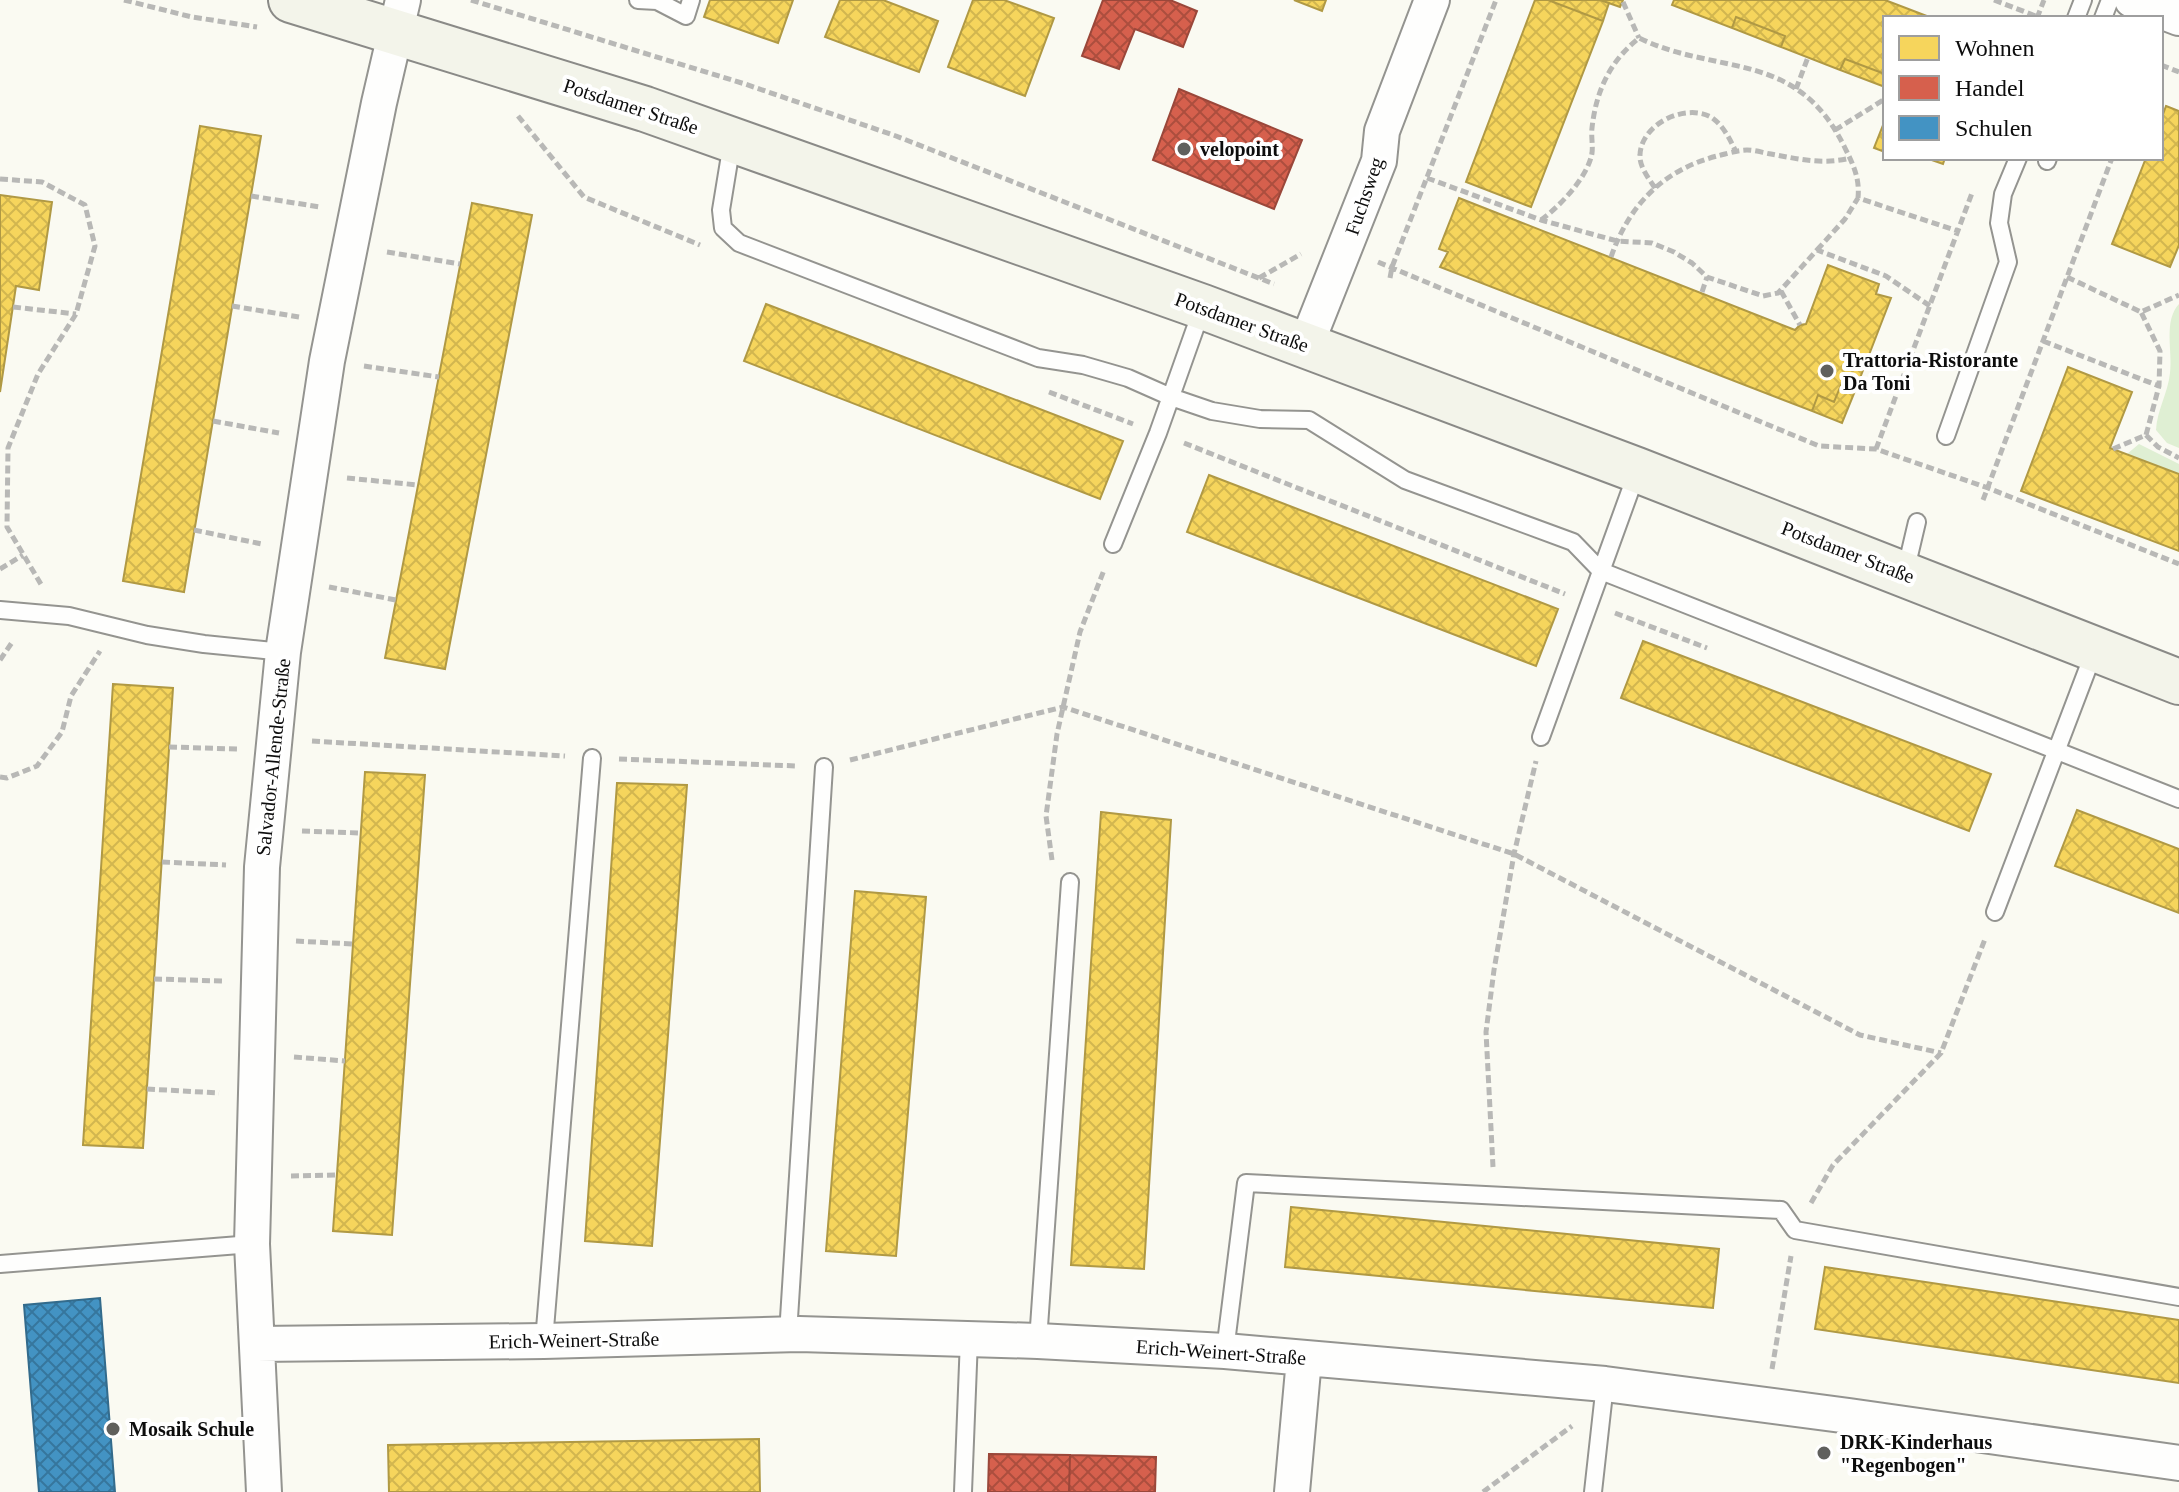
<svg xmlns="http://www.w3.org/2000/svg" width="2179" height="1492" font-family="'Times New Roman',serif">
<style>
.grass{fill:#dfefd3}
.homes{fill:url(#homes-cross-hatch);stroke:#b09944;stroke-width:2}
.shops{fill:url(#shops-cross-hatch);stroke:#9a473a;stroke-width:2}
.schools{fill:url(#schools-cross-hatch);stroke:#336b8c;stroke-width:2}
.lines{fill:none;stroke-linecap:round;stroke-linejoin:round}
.service-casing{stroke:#949490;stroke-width:20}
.minor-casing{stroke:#949490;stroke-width:38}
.secondary-casing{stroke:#8a8a87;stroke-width:48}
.path{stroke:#b8b8b6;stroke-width:5;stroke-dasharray:8 4;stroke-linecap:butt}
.service{stroke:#fefefd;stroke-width:16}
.minor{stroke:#fefefd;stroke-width:34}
.secondary{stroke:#f3f4ea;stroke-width:44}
.poi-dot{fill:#60605d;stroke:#fff;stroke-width:3}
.labels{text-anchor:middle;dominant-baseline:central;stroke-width:8;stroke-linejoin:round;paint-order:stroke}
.street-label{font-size:20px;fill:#0d0d0d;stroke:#fff}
.poi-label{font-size:20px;font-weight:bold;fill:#0d0d0d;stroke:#fff;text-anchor:start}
</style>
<defs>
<pattern id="homes-cross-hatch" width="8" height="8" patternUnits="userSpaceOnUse" patternTransform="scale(2)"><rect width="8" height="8" fill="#f6d55c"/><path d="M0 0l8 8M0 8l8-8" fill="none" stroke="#d2b64f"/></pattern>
<pattern id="shops-cross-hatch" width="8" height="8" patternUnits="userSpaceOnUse" patternTransform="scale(2)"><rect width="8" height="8" fill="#d6604d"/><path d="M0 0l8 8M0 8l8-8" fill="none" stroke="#ac4e3e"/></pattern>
<pattern id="schools-cross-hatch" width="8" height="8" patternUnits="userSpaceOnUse" patternTransform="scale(2)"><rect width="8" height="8" fill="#4393c3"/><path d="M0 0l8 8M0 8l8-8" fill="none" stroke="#36769d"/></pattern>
</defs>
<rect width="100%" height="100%" fill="#fafaf2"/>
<path class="grass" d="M2179,304V448L2167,443L2156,430C2157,410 2168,393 2170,373C2173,352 2163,321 2179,304Z
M2139,444L2179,464V474L2127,454Z"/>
<path class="homes" d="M710,0H793L778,43L704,17Z
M840,0H883L938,21L919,72L825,37Z
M973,0H1004L1054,18L1025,96L948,67Z
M1294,0H1326L1322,11Z
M1535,0H1548L1603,21L1531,207L1466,182Z
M1548,0H1600L1609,3L1603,21Z
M1600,0H1623L1620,7Z
M1674,0H1885L1932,18H1885V74L1845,59L1840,70L1781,47L1785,36L1736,17L1732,28L1672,5Z
M1736,17L1785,36L1781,47L1732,28Z
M1845,59L1885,74V87L1840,70Z
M2166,106L2179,111V245L2170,267L2112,244L2146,158H2161V120Z
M1885,120V152L1874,148Z
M200,126L261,136L184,592L123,581Z
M1926,158H1945L1943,164Z
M0,195L52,202L39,290L16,286L0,392Z
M1459,198L1795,330L1800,325L1806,324L1828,265L1879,284L1876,294L1891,298L1855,391L1841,385L1834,402L1818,395L1812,411L1440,267L1448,252L1439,249Z
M472,203L532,215L445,669L385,658Z
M766,304L1123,441L1100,499L744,361Z
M2068,367L2132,392L2110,448L2179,474V551L2021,491Z
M1841,385L1855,391L1842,423L1812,411L1818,395L1834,402Z
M1209,475L1558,609L1536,666L1187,532Z
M1643,641L1991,774L1969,831L1621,698Z
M113,684L173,688L143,1148L83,1145Z
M365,772L425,775L392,1235L333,1231Z
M617,783L687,785L652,1246L585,1241Z
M2077,810L2179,849V913L2055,866Z
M1101,812L1171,820L1144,1269L1071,1265Z
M855,891L926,897L896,1256L826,1251Z
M1291,1207L1719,1249L1713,1308L1285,1267Z
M1825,1267L2179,1320V1383L1815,1329Z
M759,1439L760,1492H389L388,1445Z"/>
<path class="shops" d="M1103,0H1170L1197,11L1183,47L1135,29L1119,69L1082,56Z
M1179,89L1302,140L1274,209L1153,160Z
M989,1454L1070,1455L1069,1492H988Z
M1070,1455L1156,1457L1155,1492H1069Z"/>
<path class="schools" d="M100,1298L115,1492H39L24,1305Z"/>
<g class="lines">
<g class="service-casing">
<path id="service" d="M638,0L657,1L686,16L691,0
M2076,18L2083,0
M2103,18L2110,0
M732,143L721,210L723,228L739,243L1038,358L1083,365L1128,378L1171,397L1212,411L1260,419L1309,420L1405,480L1573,542L1601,571L2179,799
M2047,161L2048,158
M1946,436L2008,262L1999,223L2003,194L2018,158
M1113,544L1158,433L1202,309
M1905,573L1917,522
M0,610L69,616L147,635L204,644L283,652
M1541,737L1637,472
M1995,912L2094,652
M0,1264L252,1244
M788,1334L824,767
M544,1341L592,758
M1038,1341L1070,882
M1225,1351L1246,1183L1781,1210L1795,1230L2179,1297
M963,1492L969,1339
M1593,1492L1605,1384"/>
</g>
<g class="minor-casing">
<path id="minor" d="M2132,0L2179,18
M1306,345L1379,161L1382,131L1432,0
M257,1344L544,1341L799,1334L1038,1341L1225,1351L1605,1384L1849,1416L2179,1463
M264,1492L252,1244L262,867L283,652L327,361L379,103L403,0
M1292,1492L1304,1359"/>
</g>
<g class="secondary-casing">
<path id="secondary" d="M291,0L645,109L1203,307L1637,470L2179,682"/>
</g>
<path class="path" d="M124,0L192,17L257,27
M471,0L745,84L896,136L1274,284
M1994,0L2041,18
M1623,2L1639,38
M2037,18L2044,0
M2161,65L2179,72
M1796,89L1808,57
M518,116L584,197L700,245
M1835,130L1885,99
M1427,178L1541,220L1617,241L1652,243L1674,252L1692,263L1707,277L1763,296L1778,293L1817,250L1886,276L1930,306
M0,179L42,182L85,205L95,246L76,314L38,374L8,448L7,527L42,586
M1655,188C1649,179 1639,166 1640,155C1641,124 1685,103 1711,117C1723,125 1730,139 1736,152
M251,196L320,207
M1541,220C1560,206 1588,177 1592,153C1593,145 1591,136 1592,128C1596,91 1610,61 1639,38C1718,76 1796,49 1844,146C1853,164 1860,178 1858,198
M1817,250L1845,219L1858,198L1958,231
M387,252L460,264
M1611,257C1629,205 1663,170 1717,156C1726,154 1737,150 1747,150C1755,150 1764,153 1771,154C1798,159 1824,165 1850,158
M1378,262L1819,446L1876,449L1988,488L2179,564
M2067,277L2141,312L2179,295
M1259,278L1301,254
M1390,278L1392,267L1496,0
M1781,291L1800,325
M1702,292L1707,277
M232,306L299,317
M13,307L76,314
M2043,341L2159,386
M364,366L439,377
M1049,392L1133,424
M213,421L279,433
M2146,435L2158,447L2179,458
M1184,443L1565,594
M1876,449L1972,193
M2113,449L2146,435L2159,386L2160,351L2141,312
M347,478L418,485
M1983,500L2112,158
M194,530L262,544
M0,569L23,555
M329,587L396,600
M1615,613L1707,648
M0,660L13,641
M312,741L565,756
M169,747L237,749
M619,759L797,766
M850,760L1063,707L1514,854L1860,1035L1941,1053
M0,777L7,778L37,766L62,732L71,696L100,651
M302,831L361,833
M1052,860L1046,816L1057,734L1080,632L1104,570
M162,862L226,865
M296,941L353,944
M154,979L222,981
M294,1057L345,1061
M147,1089L219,1093
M1493,1167L1486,1032L1494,970L1514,854L1536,761
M291,1176L337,1175
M1811,1203L1833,1165L1941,1053L1985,939
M1772,1369L1791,1256
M1483,1492L1572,1426"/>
<use href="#service" class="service"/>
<use href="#minor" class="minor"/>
<use href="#secondary" class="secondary"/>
</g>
<g class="poi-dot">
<circle cx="1184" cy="149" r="8"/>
<circle cx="1827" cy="371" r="8"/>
<circle cx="113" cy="1429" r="8"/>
<circle cx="1824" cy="1453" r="8"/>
</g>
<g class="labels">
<g class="street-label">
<text transform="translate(631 106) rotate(18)">Potsdamer Straße</text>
<text transform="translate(1364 196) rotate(-71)">Fuchsweg</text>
<text transform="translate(1242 322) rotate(20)">Potsdamer Straße</text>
<text transform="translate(1848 552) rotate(21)">Potsdamer Straße</text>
<text transform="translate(273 757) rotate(-84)">Salvador-Allende-Straße</text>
<text transform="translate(574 1340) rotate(-1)">Erich-Weinert-Straße</text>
<text transform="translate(1221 1352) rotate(4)">Erich-Weinert-Straße</text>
</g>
<g class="poi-label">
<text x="1200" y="149">velopoint</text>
<text x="1843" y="360">Trattoria-Ristorante<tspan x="1843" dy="23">Da Toni</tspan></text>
<text x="129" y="1429">Mosaik Schule</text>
<text x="1840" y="1442">DRK-Kinderhaus<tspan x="1840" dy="23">"Regenbogen"</tspan></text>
</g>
</g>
<rect x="1883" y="16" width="280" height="144" fill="#ffffff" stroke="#9e9e9e" stroke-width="2"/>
<rect x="1899" y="36" width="40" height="24" fill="#f6d55c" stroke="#9e9e9e" stroke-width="2"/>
<text x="1955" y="56" font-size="24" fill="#0d0d0d">Wohnen</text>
<rect x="1899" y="76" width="40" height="24" fill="#d6604d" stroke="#9e9e9e" stroke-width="2"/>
<text x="1955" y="96" font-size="24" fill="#0d0d0d">Handel</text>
<rect x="1899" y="116" width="40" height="24" fill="#4393c3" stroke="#9e9e9e" stroke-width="2"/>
<text x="1955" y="136" font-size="24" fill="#0d0d0d">Schulen</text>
</svg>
